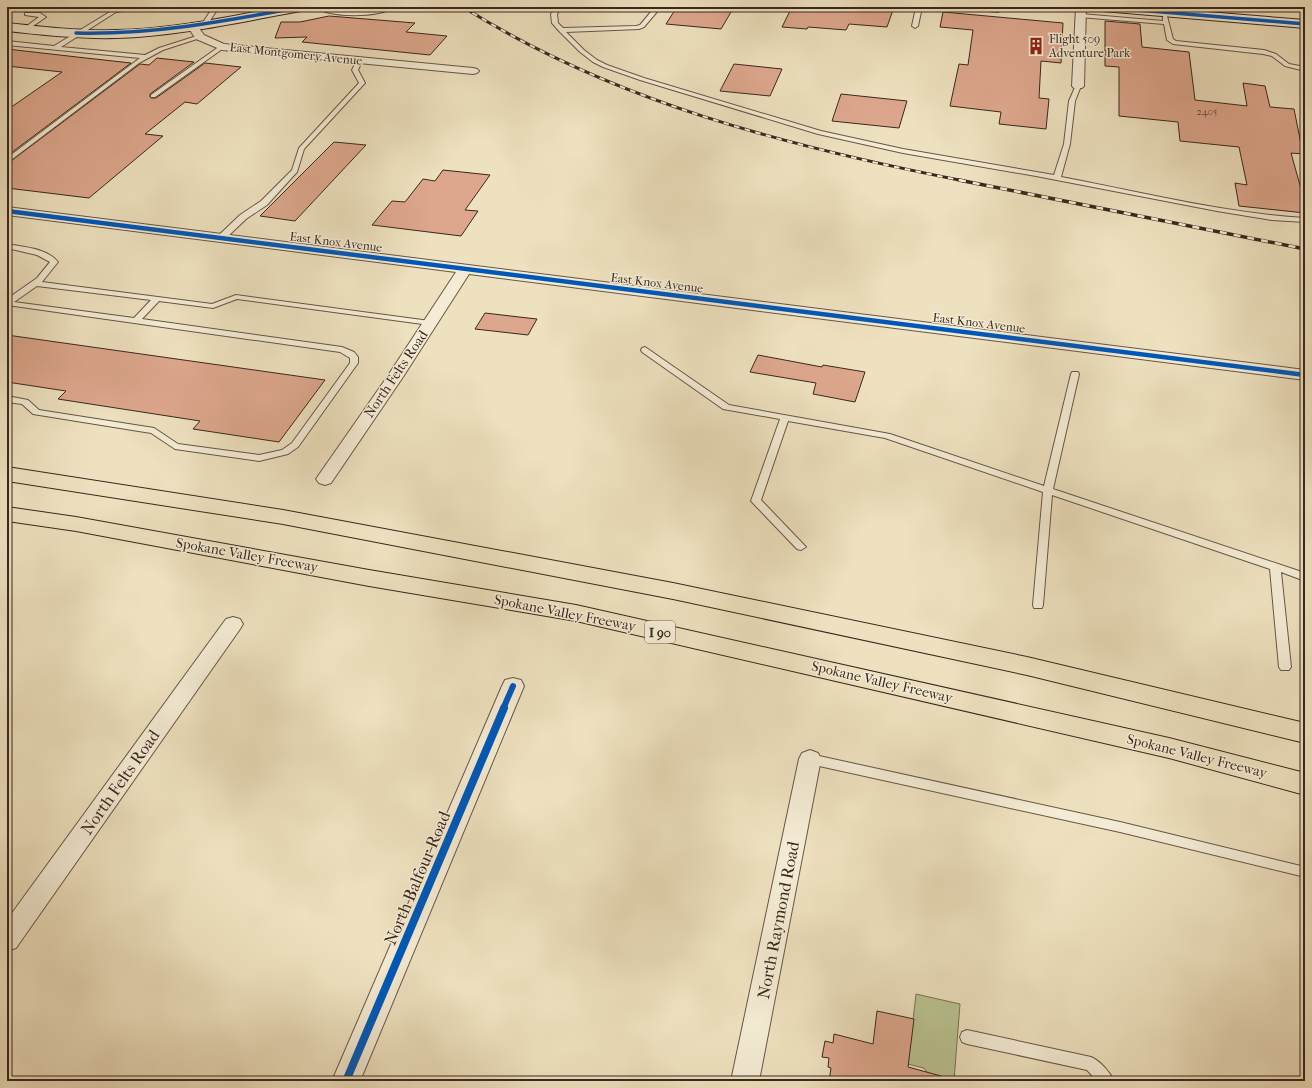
<svg xmlns="http://www.w3.org/2000/svg" width="1312" height="1088" font-family="'IM FELL French Canon',serif">
<style>
.green{fill:#bac291;stroke:#7a7458}
.building{fill:#dda78d;stroke:#3a271e}
.lines{fill:none;stroke-linecap:round;stroke-linejoin:round}
.lane-casing{stroke:#675646;stroke-width:2}
.street-casing{stroke:#675646;stroke-width:2}
.secondary-casing{stroke:#3a271e;stroke-width:2}
.highway-casing{stroke:#3a271e;stroke-width:2}
.lane{fill:#f4ecd5;fill-rule:evenodd}
.street{fill:#f4ecd5;fill-rule:evenodd}
.secondary{fill:#f4ecd5;fill-rule:evenodd}
.highway{fill:#eee1bf;fill-rule:evenodd}
.rail-far1-casing{stroke:#3a271e;stroke-width:3}
.rail-casing{stroke:#3a271e;stroke-width:3.5}
.rail-far1{stroke:#f4ecd5;stroke-width:2;stroke-dasharray:5.5;stroke-linecap:butt}
.rail{stroke:#f4ecd5;stroke-width:2.5;stroke-dasharray:7;stroke-linecap:butt}
.cycleway-far3-casing{stroke:#f4ecd5;stroke-width:5}
.cycleway-far2-casing{stroke:#f4ecd5;stroke-width:6}
.cycleway-far1-casing{stroke:#f4ecd5;stroke-width:8}
.cycleway-casing{stroke:#f4ecd5;stroke-width:10}
.cycleway-far3{stroke:#0057b8;stroke-width:3.5}
.cycleway-far2{stroke:#0057b8;stroke-width:4.5}
.cycleway-far1{stroke:#0057b8;stroke-width:6}
.cycleway{stroke:#0057b8;stroke-width:8}
.labels{text-anchor:middle;dominant-baseline:central;stroke-width:3;stroke-linejoin:round;paint-order:stroke}
.far-number-label{font-size:10px;fill:#63473a}
.far-poi-label{font-size:12px;fill:#3a271e;stroke:#f4ecd5;text-anchor:start}
.far-street-label{font-size:12px;fill:#3a271e;stroke:#f4ecd5}
.shield{fill:#f4ecd5;stroke:#726255;stroke-width:1}
.shield-label{font-size:13px;font-weight:bold;fill:#3a271e}
.street-label{font-size:14px;fill:#3a271e;stroke:#f4ecd5}
.near-street-label{font-size:17px;fill:#3a271e;stroke:#f4ecd5}
</style>
<rect width="100%" height="100%" fill="#eee1bf"/>
<filter id="stains"><feTurbulence type="fractalNoise" baseFrequency=".005" numOctaves="4"/><feColorMatrix values="0 0 0 0 .2 0 0 0 0 .09 0 0 0 0 .02 0 0 0 .5 -.17"/></filter>
<radialGradient id="worn" r=".72"><stop offset=".6" stop-color="#630" stop-opacity="0"/><stop offset="1" stop-color="#630" stop-opacity=".3"/></radialGradient>
<path class="green" d="M916,994L960,1004L954,1081H926L927,1072L924,1068L908,1064Z"/>
<path class="building" d="M677,7H734L721,29L666,24Z
M792,7H894L887,27L849,24L846,30L808,27L807,29L782,27Z
M943,12L1063,23L1061,63L1041,61L1039,98L1049,99L1046,129L999,124L1001,112L950,106L959,64L968,65L973,30L940,27Z
M329,16L415,23L406,32L447,36L430,55L302,42L307,37L275,38L281,22H300Z
M1105,21L1140,24L1142,47L1189,52L1195,100L1247,106L1243,83L1265,86L1270,107L1294,109L1303,154L1291,153L1301,189L1305,190V213L1239,206L1235,183L1247,185L1239,147L1180,141L1178,122L1119,116V67L1105,66Z
M7,49L77,57L131,63L7,156V110L62,72L7,66Z
M157,58L194,62L150,94V97L151,98H156L205,63L241,67L197,104L185,102L145,134L163,136L89,198L7,188V164L140,64L149,65Z
M734,64L782,69L770,96L720,91Z
M841,94L907,101L899,128L832,121Z
M334,142L366,145L295,221L260,216Z
M443,170L490,175L465,210L478,211L461,236L372,225L392,201L405,202L423,179L435,181Z
M485,313L519,317L537,319L528,335L475,329Z
M7,335L325,380L279,442L193,429L200,421L58,399L66,391L7,382Z
M758,355L822,367L823,365L865,372L855,402L813,394L816,383L750,372Z
M877,1011L914,1019L908,1067L941,1076V1081H829L831,1068L828,1067L829,1058L822,1057L825,1041L833,1043L834,1034L873,1044Z"/>
<g class="lines">
<g class="lane-casing">
<path id="lane" d="M134,7H150L116,12L61,47L145,55L159,48L200,35L203,37L163,50L139,63L7,163V158L140,58L7,45V41L54,46L113,10Z
M213,7H219L207,25H203L202,24Z
M315,7L354,12L394,7C379,18 330,18 315,7Z
M556,7H562L557,14L558,23L563,28L636,26L640,25L655,7H661L644,27L639,29L566,32L584,50L597,60L607,65L644,78L821,131L903,149L1054,175L1064,144L1069,101L1076,85H1080L1081,86L1075,101L1070,144L1061,177C1141,192 1223,213 1305,218V222L1272,220L1217,211L1036,176L903,153L818,134L640,80L603,67L593,62L580,52L559,31L552,23L551,14Z
M916,7H922L918,26L915,28L912,26Z
M963,7L997,8L1006,7L998,12L966,9Z
M25,13H40L46,17L26,31L24,30V28L39,17L25,15Z
M1081,14L1163,21V16H1167L1173,39L1176,41L1264,50L1276,54L1289,64L1305,67V71L1285,66L1272,56L1263,54L1173,44L1167,40L1164,24L1079,17V15Z
M220,46L225,47L155,97H151V95Z
M357,60L362,61L358,70L365,83L304,149L297,172L267,205L246,219L224,240H218V236L240,215L261,201L292,170L299,148L359,83L352,70Z
M7,244C23,247 47,248 58,262L42,282L212,304L236,295L430,321L434,323L430,325L237,299L213,308L159,301L142,319L342,347L354,352L358,357V363L298,447L288,454L259,461L175,449L151,433L33,414L22,404L7,402V396L28,400L39,410L154,428L178,444L259,455L282,450L292,443L350,363V358L340,352L7,305V299L37,278L50,262L37,255L7,248ZM37,286L151,300L134,318L14,302Z
M645,347L729,405L890,434L1044,486L1071,374L1072,372H1078L1079,374L1053,489L1305,573V581L1281,572L1291,667L1289,670H1281L1279,667L1270,569L1052,495L1043,605L1042,608H1034L1033,605L1043,492L885,438L788,421L761,500L806,547L801,550L797,549L751,501L780,419L723,409L642,352L641,350L642,348Z
M810,754L1120,822L1305,867V877L1120,832L810,764L806,762L804,759L806,756Z
M967,1030L1091,1057C1100,1061 1110,1072 1114,1081H1097L1087,1070L967,1044L962,1042L960,1037L962,1032Z"/>
</g>
<g class="street-casing">
<path id="street" d="M1076,7H1086L1084,86L1082,88H1074L1072,86Z
M192,23L196,24L204,35L224,44L473,68L477,69L479,71L477,73L473,74L222,50L196,39L187,26Z
M7,207L1305,370V380L469,274L403,377L331,483L325,485L319,483L316,479L387,377L456,272L7,215Z
M233,617L240,619L243,624L240,629L16,948L7,951V920L226,619Z
M513,678L521,680L524,686L360,1081H332L502,686L505,680Z
M810,750L818,753L821,759L759,1081H731L799,759L802,753Z"/>
</g>
<g class="secondary-casing">
<path id="secondary" d="M281,7H307L305,10L301,11C240,22 179,36 117,38C80,39 43,35 7,31V23C43,27 80,31 116,30C172,29 227,17 281,7Z
M1096,7H1145L1305,20V28L1102,11L1098,10Z"/>
</g>
<g class="highway-casing">
<path id="highway" d="M7,467L283,510L673,583L1027,657L1305,723V743L1027,675L673,599L283,524L7,481Z
M7,507L76,517L369,570L576,605L1169,738L1305,773V795L1169,758L576,621L369,586L76,531L7,521Z"/>
</g>
<use href="#lane" class="lane"/>
<use href="#street" class="street"/>
<use href="#secondary" class="secondary"/>
<use href="#highway" class="highway"/>
<g class="rail-far1-casing">
<path id="rail-far1" d="M463,7C614,102 790,147 964,181"/>
</g>
<g class="rail-casing">
<path id="rail" d="M959,180L1305,249"/>
</g>
<use href="#rail-far1" class="rail-far1"/>
<use href="#rail" class="rail"/>
<g class="cycleway-far3-casing">
<path id="cycleway-far3" d="M1102,7L1305,24
M76,33C152,35 226,21 301,7"/>
</g>
<g class="cycleway-far2-casing">
<path id="cycleway-far2" d="M7,211L1305,375"/>
</g>
<g class="cycleway-far1-casing">
<path id="cycleway-far1" d="M503,709L513,686"/>
</g>
<g class="cycleway-casing">
<path id="cycleway" d="M346,1081L504,708"/>
</g>
<use href="#cycleway-far3" class="cycleway-far3"/>
<use href="#cycleway-far2" class="cycleway-far2"/>
<use href="#cycleway-far1" class="cycleway-far1"/>
<use href="#cycleway" class="cycleway"/>
</g>
<defs>
<g id="building-bare" transform="scale(1.38)"><path d="M-4-6H4V6H1V3H-1V6H-4ZM-2.5-4.3h1.7v1.8h-1.7ZM.8-4.3h1.7v1.8H.8ZM-2.5-1h1.7V.8h-1.7ZM.8-1h1.7V.8H.8Z" fill="#8f2418" stroke="#f4ecd5" stroke-width="2.5" paint-order="stroke"/></g>
</defs>
<g fill-rule="evenodd">
<use href="#building-bare" x="1036" y="46"/>
</g>
<g class="labels">
<g class="far-number-label">
<text x="1207" y="112">2405</text>
</g>
<g class="far-poi-label">
<text x="1049" y="39">Flight 509<tspan x="1049" dy="14">Adventure Park</tspan></text>
</g>
<g class="far-street-label">
<text transform="translate(296 54) rotate(6)">East Montgomery Avenue</text>
<text transform="translate(336 242) rotate(7)">East Knox Avenue</text>
<text transform="translate(657 283) rotate(7)">East Knox Avenue</text>
<text transform="translate(979 323) rotate(7)">East Knox Avenue</text>
</g>
<rect class="shield" x="645" y="621" width="30" height="22" rx="3"/>
<g class="shield-label">
<text x="660" y="632">I 90</text>
</g>
<g class="street-label">
<text transform="translate(396 374) rotate(-56)">North Felts Road</text>
<text transform="translate(247 555) rotate(10)">Spokane Valley Freeway</text>
<text transform="translate(565 613) rotate(11)">Spokane Valley Freeway</text>
<text transform="translate(882 682) rotate(13)">Spokane Valley Freeway</text>
<text transform="translate(1197 756) rotate(14)">Spokane Valley Freeway</text>
</g>
<g class="near-street-label">
<text transform="translate(120 782) rotate(-55)">North Felts Road</text>
<text transform="translate(417 878) rotate(-67)">North Balfour Road</text>
<text transform="translate(778 920) rotate(-79)">North Raymond Road</text>
</g>
</g>
<rect width="1312" height="1088" fill="none" stroke="#eee1bf" stroke-width="24"/>
<rect x="8" y="8" width="1296" height="1072" fill="none" stroke="#3a271e" stroke-width="2"/>
<rect x="12" y="12" width="1288" height="1064" fill="none" stroke="#3a271e"/>
<rect width="100%" height="100%" filter="url(#stains)"/>
<rect width="100%" height="100%" fill="url(#worn)"/>
</svg>
